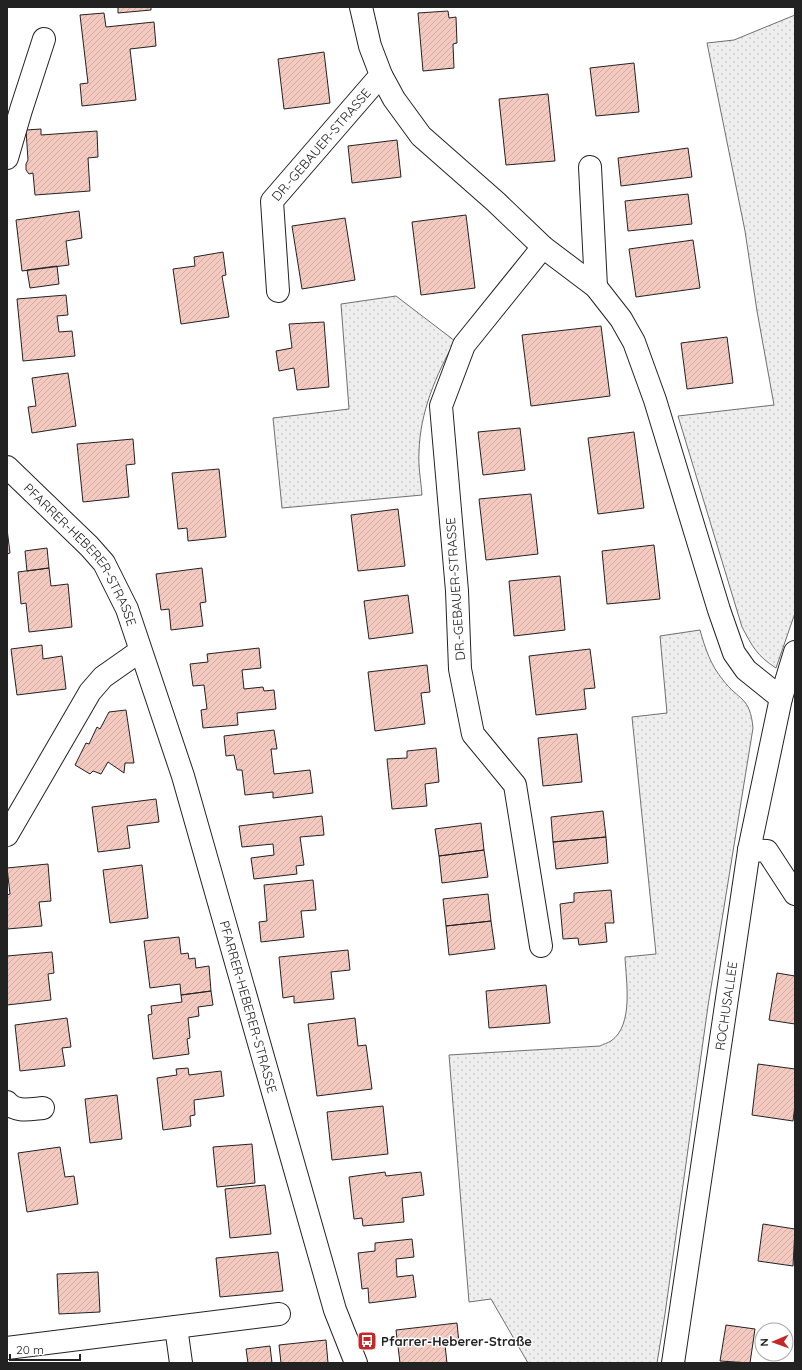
<svg xmlns="http://www.w3.org/2000/svg" width="802" height="1370" font-family="Quicksand,sans-serif">
<style>
.grass{fill:url(#grass-dots);stroke:#6f6f6f}
.building{fill:url(#building-hatch);stroke:#222}
.lines{fill:none;stroke-linecap:round;stroke-linejoin:round}
.minor-casing{stroke:#222;stroke-width:24}
.minor{stroke:#fff;stroke-width:22}
.labels{text-anchor:middle;dominant-baseline:central;stroke-width:3;stroke-linejoin:round;paint-order:stroke}
.street-label{font-size:13px;fill:#222;stroke:#fff}
.poi-label{font-size:13px;font-weight:bold;fill:#222;stroke:#fff;text-anchor:start}
</style>
<defs>
<pattern id="grass-dots" width="8" height="8" patternUnits="userSpaceOnUse"><rect width="8" height="8" fill="#eee"/><path d="M2 2h.1M6 6h.1" fill="none" stroke="#ccc" stroke-width="1.8" stroke-linecap="round"/></pattern>
<pattern id="building-hatch" width="6" height="6" patternUnits="userSpaceOnUse"><rect width="6" height="6" fill="#f3c9c0"/><path d="M-1 1l2-2M0 6l6-6M5 7l2-2" fill="none" stroke="#d0aca5"/></pattern>
</defs>
<rect width="100%" height="100%" fill="#fff"/>
<path class="grass" d="M795,15V613L776,668C757,656 752,646 742,627L678,416L774,405L757,311L745,231L707,43L734,40Z
M396,296L455,341C436,375 420,412 419,452C418,466 421,481 422,495L282,508L273,418L349,409L341,304Z
M700,630C705,648 711,666 723,680C739,701 750,696 753,728L708,1006L665,1314L657,1363H528L491,1299L469,1302L449,1055L600,1046C603,1044 608,1043 611,1041C634,1025 626,981 625,957L656,954L632,717L667,713L660,636Z"/>
<path class="building" d="M118,7H151V10L118,13Z
M448,11L449,18L456,17L457,43L453,44L454,68L423,71L418,13Z
M104,13L106,27L154,22L156,46L130,49L136,100L82,106L80,84L88,83L80,15Z
M324,52L330,103L284,109L278,59Z
M634,63L639,112L596,116L590,68Z
M548,94L555,161L506,165L499,99Z
M41,129V135L97,131L98,157L88,158L90,191L35,195L33,173L29,174L26,170V164L28,160L26,130Z
M397,140L401,177L352,183L348,146Z
M688,148L692,177L621,186L618,158Z
M688,194L692,224L628,231L625,201Z
M79,211L82,238L66,241L69,265L22,271L16,220Z
M466,215L475,288L421,295L412,222Z
M345,218L355,280L302,289L292,226Z
M693,240L700,288L636,297L629,249Z
M223,252L226,275L222,276L229,317L181,324L173,269L195,266L194,257Z
M57,266L59,284L30,288L27,270Z
M66,295L68,315L57,316L59,332L72,331L75,356L23,361L17,299Z
M324,322L329,387L297,390L294,368L279,371L276,351L292,348L289,324Z
M601,326L610,396L531,406L522,335Z
M727,337L733,383L687,389L681,343Z
M68,373L76,426L32,433L28,407L36,406L32,378Z
M520,428L525,470L483,475L478,432Z
M634,432L644,508L598,514L588,438Z
M133,439L135,464L126,465L129,497L83,502L77,444Z
M219,469L226,537L188,541L187,528L178,529L172,473Z
M531,494L538,554L486,560L479,499Z
M398,509L405,566L358,571L351,515Z
M7,529L10,553L7,554Z
M654,545L660,599L607,604L602,551Z
M47,548L49,568L27,571L25,551Z
M49,568L51,586L68,584L72,627L29,632L26,603L21,604L18,572Z
M202,568L206,602L200,603L203,626L171,630L169,609L161,610L156,574Z
M560,576L565,630L514,636L509,581Z
M408,595L413,633L369,639L364,601Z
M42,645L43,659L62,656L66,689L17,695L11,649Z
M259,648L261,668L242,670L244,689L263,687L264,691L274,690L276,709L237,713L238,725L203,728L201,710L207,709L204,685L193,686L190,664L208,662L207,654Z
M590,649L595,688L584,689L586,709L536,715L529,656Z
M427,665L430,692L421,693L425,724L375,731L368,672Z
M126,710L134,763H125L124,773L108,762L101,774L93,771L90,774L75,765L86,743L89,744L97,727L100,729L109,712Z
M274,730L277,749H271L274,774L310,770L313,793L273,798V792L245,795L242,770H237L234,755L226,756L224,736Z
M577,734L582,782L543,786L538,738Z
M436,748L439,782L425,784L427,806L392,809L387,759L407,758V751Z
M156,799L159,822L127,826L130,848L98,852L92,807Z
M603,811L606,837L553,842L551,817Z
M322,816L324,835L300,837L304,865L296,866L297,874L254,879L251,858L274,855L273,844L242,847L239,826Z
M481,823L484,850L439,856L435,829Z
M606,837L608,863L556,869L553,842Z
M484,850L488,877L442,883L439,856Z
M48,864L51,901L39,902L42,926L7,929V895L10,894L7,868Z
M142,865L148,918L110,923L103,870Z
M313,880L316,910L301,911L304,937L261,942L259,922L267,921L264,885Z
M611,890L614,923H605L607,942L579,945L578,938L563,939L560,904L574,902V893Z
M488,894L491,921L446,926L443,899Z
M491,921L495,949L449,955L446,926Z
M179,937L181,954L188,953L189,959L195,958L196,968L209,966L211,991L181,995L180,984L150,988L144,941Z
M348,950L350,970L331,972L334,999L294,1003V996L283,998L279,957Z
M52,952L54,973L48,974L51,1000L7,1005V956Z
M777,973L795,976V1024L769,1020Z
M546,985L550,1023L489,1028L486,991Z
M211,991L213,1005L198,1007L199,1016L188,1018L190,1038L187,1039L189,1054L153,1059L148,1015L152,1014L151,1006L182,1002L181,995Z
M67,1018L71,1047L62,1048L65,1066L20,1071L15,1025Z
M355,1018L358,1046L366,1045L372,1089L317,1096L308,1024Z
M758,1064L795,1069V1105L793,1121L752,1115Z
M188,1068L189,1075L221,1071L224,1096L194,1100L195,1115L190,1116L191,1126L163,1130L157,1078L177,1075L176,1069Z
M117,1095L122,1139L90,1143L85,1099Z
M383,1106L388,1154L332,1160L327,1112Z
M252,1144L255,1183L217,1187L213,1147Z
M60,1147L65,1177L74,1176L78,1204L27,1212L18,1153Z
M385,1172L386,1176L421,1172L424,1195L402,1198L404,1222L363,1226L362,1218L354,1219L349,1177Z
M265,1185L271,1234L230,1238L225,1189Z
M763,1224L795,1229L793,1266L758,1261Z
M412,1239L414,1257L396,1259L397,1277L413,1275L416,1297L369,1303L368,1288L362,1289L358,1253L375,1251V1243Z
M278,1252L283,1291L220,1297L216,1258Z
M98,1272L100,1312L59,1314L57,1274Z
M457,1323L459,1343L445,1345L447,1363H400L396,1330Z
M726,1325L755,1329L750,1363L720,1361Z
M326,1340L328,1363H281L279,1345Z
M270,1346L272,1363H248L246,1349Z"/>
<g class="lines">
<g class="minor-casing">
<g id="minor">
<path d="M361,7L370,46L381,75L394,99L421,136L496,202L543,247L596,287L621,319L634,342L655,400L719,610L734,653L746,670L781,698"/>
<path d="M7,158L21,110L44,39"/>
<path d="M590,167L596,287"/>
<path id="s1" d="M278,291L272,201L381,75"/>
<path id="s2" d="M7,467L89,546L104,563L127,609L183,776L335,1310L356,1363"/>
<path d="M7,835L90,692L103,677L140,651"/>
<path d="M749,850L767,851L795,894"/>
<path d="M541,946L515,785L473,734L460,669L457,591L441,406L464,345L543,247"/>
<path d="M7,1102C15,1113 31,1109 43,1108"/>
<path d="M176,1327L181,1363"/>
<path d="M7,1348L279,1314"/>
<path id="s3" d="M673,1363L749,850L781,698L795,652"/>
</g>
</g>
<use href="#minor" class="minor"/>
</g>
<defs>
<g id="bus-square" transform="scale(1)"><rect x="-9" y="-9" width="18" height="18" rx="4" fill="#c62828" stroke="#fff"/><path d="M-5-6H5V4H4V6H2V4H-2V6H-4V4H-5ZM-3.5-4V0h7V-4ZM-3.5 1.2v1.5H-2V1.2ZM2 1.2v1.5H3.5V1.2Z" fill="#fff"/></g>
</defs>
<g fill-rule="evenodd">
<use href="#bus-square" x="367" y="1341"/>
</g>
<g class="labels">
<g class="street-label">
<text stroke="none"><textPath href="#s1" startOffset="165">DR.-GEBAUER-STRASSE</textPath></text>
<text stroke="none"><textPath href="#s2" startOffset="116">PFARRER-HEBERER-STRASSE</textPath></text>
<text transform="translate(455 589) rotate(-94)">DR.-GEBAUER-STRASSE</text>
<text stroke="none"><textPath href="#s3" startOffset="361">ROCHUSALLEE</textPath></text>
<text stroke="none"><textPath href="#s2" startOffset="604">PFARRER-HEBERER-STRASSE</textPath></text>
</g>
<g class="poi-label">
<text x="381" y="1341">Pfarrer-Heberer-Straße</text>
</g>
</g>
<rect width="802" height="1370" fill="none" stroke="#222222" stroke-width="16"/>
<g transform="translate(774 1342) rotate(268)"><circle r="19" fill="#ffffff" stroke="#a7a7a7"/>
<path d="M0-3L7 15L0 10L-7 15Z" fill="#c62828"/>
<text y="-6" font-size="11" font-weight="bold" text-anchor="middle" fill="#222222">N</text>
</g>
<path d="M10 1354v6h70v-6" fill="none" stroke="#222222" stroke-width="2"/>
<text x="16" y="1354" font-size="12" fill="#222222" stroke="#ffffff" stroke-width="3" paint-order="stroke">20 m</text>
</svg>
